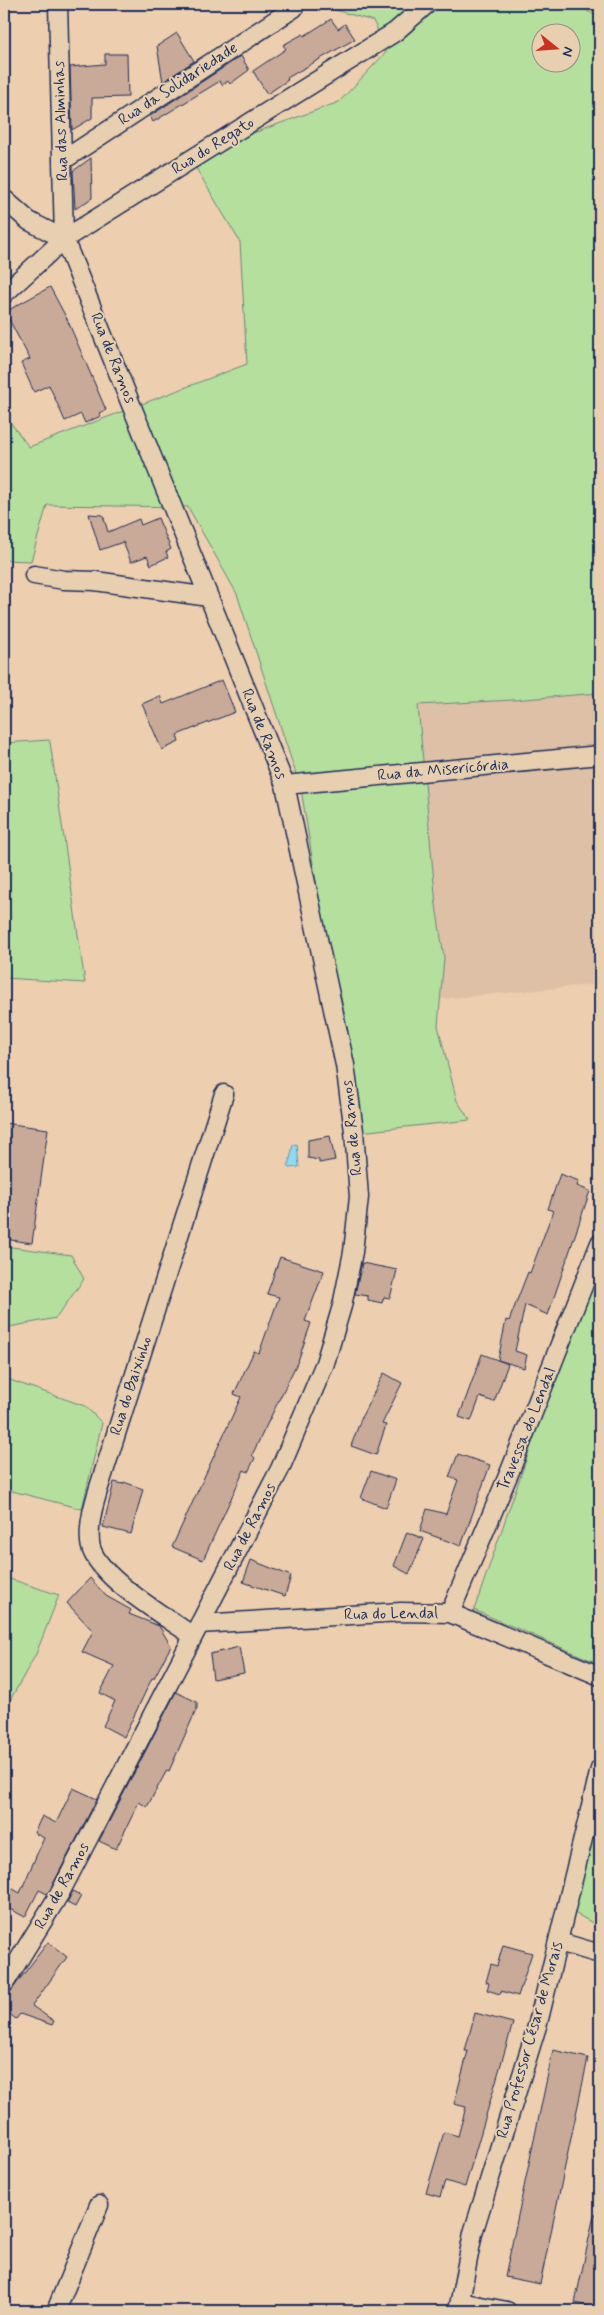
<svg xmlns="http://www.w3.org/2000/svg" width="604" height="2315" font-family="Mynerve,sans-serif">
<style>
.built{fill:#dec0a6}
.green{fill:#b4df9d;stroke:#68877e;fill-rule:evenodd}
.water{fill:#90daf1;stroke:#6196b6}
.building{fill:#c9a998;stroke:#1b2f5e}
.lines{fill:none;stroke-linecap:round;stroke-linejoin:round}
.minor-casing{stroke:#1b2f5e;stroke-width:21}
.minor{stroke:#e8cfb0;stroke-width:18}
.labels{text-anchor:middle;dominant-baseline:central;stroke-width:4;stroke-linejoin:round;paint-order:stroke}
.street-label{font-size:16px;fill:#1b2f5e;stroke:#e8cfb0}
</style>
<rect width="100%" height="100%" fill="#edceae"/>
<filter id="ink" filterUnits="userSpaceOnUse"><feTurbulence type="fractalNoise" baseFrequency=".02" numOctaves="2"/><feDisplacementMap in="SourceGraphic" scale="10" xChannelSelector="R" yChannelSelector="G"/><feConvolveMatrix kernelMatrix="1 2 1 2 8 2 1 2 1" color-interpolation-filters="sRGB"/></filter>
<g filter="url(#ink)">
<path class="built" d="M600,693V984L441,999L444,958L436,905L418,704L513,700Z"/>
<path class="green" d="M223,4H575L600,18V693L513,700L418,705L436,905L444,958L438,1026L457,1101L470,1120L359,1132L355,1071L328,955L301,789L237,594L188,507L47,505L31,561L4,560V414L29,447L247,364L240,242L187,153L226,143L339,102L388,50L373,21L318,5L255,7ZM542,32H572V62H542Z
M49,740L50,742L85,983L4,978V743Z
M4,1246L71,1255L84,1279L56,1318L4,1328Z
M600,1247V1664L474,1610Z
M4,1378L85,1406L102,1423L82,1509L12,1491L4,1492Z
M4,1577L59,1595L36,1654L4,1711Z
M600,1789V1927L569,1910Z"/>
<path class="water" d="M297,1144L299,1167L288,1168L293,1145Z"/>
<path class="building" d="M331,19L338,29L345,24L355,39L287,78L288,80L267,94L253,71L286,49L283,45L303,34L304,36Z
M177,33L194,61L163,82L157,46Z
M105,54H127L128,97L92,98V118L72,130L70,67L105,64Z
M241,56L249,70L230,84L228,81L222,85L220,81L153,122L150,116Z
M91,158L92,198L75,209L73,171Z
M50,287L67,319L106,410L99,413L101,416L85,423L81,414L65,421L49,385L34,392L21,363L30,359L5,312Z
M89,514L103,515L108,532L139,519L141,525L158,518L171,549L166,552L168,557L151,565L147,556L131,562L123,542L100,550Z
M222,680L235,712L177,735L179,742L162,750L142,704L160,696L163,704Z
M4,1123L48,1129L32,1243L4,1239Z
M330,1136L335,1160L319,1163V1160L308,1158V1140Z
M560,1174L579,1181L577,1186L590,1191L548,1315L525,1305L515,1351L527,1355L524,1368L498,1360L506,1320L509,1321L528,1272L530,1273L553,1211L548,1209Z
M280,1257L324,1271L305,1321L311,1323L298,1361L252,1455L255,1458L248,1472L244,1470L203,1560L172,1547L241,1397L234,1394L254,1351L259,1353L279,1297L267,1294Z
M362,1263L397,1270L390,1298L384,1297L382,1303L368,1300V1296L355,1294Z
M482,1354L508,1364L494,1402L480,1397L471,1421L459,1417Z
M384,1373L402,1383L382,1424L386,1425L376,1455L351,1446L362,1416Z
M458,1454L490,1465L461,1546L420,1531L427,1509L446,1514L458,1480L449,1477Z
M371,1471L396,1480L386,1508L361,1498Z
M114,1482L123,1484L124,1482L143,1489L131,1534L103,1527Z
M407,1532L424,1539L409,1574L394,1566Z
M251,1560L291,1576L285,1596L243,1582Z
M90,1578L106,1596L131,1610L129,1614L159,1626L171,1646L154,1678H152L124,1737L103,1726L115,1701L100,1693L114,1666L82,1652L93,1631L67,1603Z
M239,1647L244,1673L213,1679L210,1654Z
M176,1692L197,1702V1708L169,1771L167,1770L147,1807L139,1802L116,1849L99,1841Z
M73,1788L97,1799L51,1888L47,1894L39,1890L25,1917L4,1906V1884L20,1893L44,1838L34,1833L42,1816L56,1823Z
M73,1891L81,1896L75,1907L67,1903Z
M48,1942L67,1957L32,2006L54,2021L52,2025L20,2014L16,2019L4,2010V2000Z
M503,1945L532,1953L518,1996L501,1991L500,1994L487,1990L489,1983L486,1982L491,1964L497,1966Z
M475,2013L513,2023L465,2187L445,2181L440,2197L426,2193L444,2132L458,2136L466,2107L454,2104L468,2051H465Z
M553,2050L588,2058L540,2284L505,2277Z
M594,2215H600V2309L575,2303Z"/>
<g class="lines">
<g class="minor-casing">
<path id="minor" d="M62,161L294,8
M4,199L29,221L64,239
M4,294L64,239L395,32L427,4
M34,575L64,580L95,581L209,597
M285,785L600,755
M450,1613L510,1471L600,1243
M200,1624L401,1612L450,1613L600,1676
M193,1636C167,1617 92,1575 90,1542C88,1521 95,1500 101,1481L224,1094
M559,1942L600,1954
M4,1984L60,1893L280,1469L325,1363L342,1306L353,1252L359,1197L354,1131L345,1065L285,785L64,239L58,4
M460,2302L507,2311
M56,2311L99,2205
M458,2311L473,2233L538,2023L600,1769"/>
</g>
<use href="#minor" class="minor"/>
</g>
</g>
<g class="labels">
<g class="street-label">
<text transform="translate(178 84) rotate(-33)">Rua da Solidariedade</text>
<text transform="translate(61 121) rotate(-92)">Rua das Alminhas</text>
<text transform="translate(213 146) rotate(-32)">Rua do Regato</text>
<text transform="translate(113 358) rotate(68)">Rua de Ramos</text>
<text transform="translate(264 734) rotate(68)">Rua de Ramos</text>
<text transform="translate(443 770) rotate(-5)">Rua da Misericórdia</text>
<text transform="translate(352 1128) rotate(-96)">Rua de Ramos</text>
<text transform="translate(131 1386) rotate(-72)">Rua do Baixinho</text>
<text transform="translate(527 1429) rotate(-68)">Travessa do Lendal</text>
<text transform="translate(250 1527) rotate(-63)">Rua de Ramos</text>
<text transform="translate(391 1614) rotate(-1)">Rua do Lendal</text>
<text transform="translate(62 1886) rotate(-61)">Rua de Ramos</text>
<text transform="translate(530 2040) rotate(-74)">Rua Professor César de Morais</text>
</g>
</g>
<rect width="604" height="2315" fill="none" stroke="#e8cfb0" stroke-width="20"/>
<rect x="10" y="10" width="584" height="2295" fill="none" stroke="#1b2f5e" stroke-width="2" filter="url(#ink)"/>
<g transform="translate(556 48) rotate(107)"><circle r="24" fill="#e8cfb0" stroke="#968f8f"/>
<path d="M0-4L9 19L0 12L-9 19Z" fill="#c8321e"/>
<text y="-8" font-size="14" font-weight="bold" text-anchor="middle" fill="#1b2f5e">N</text>
</g>
</svg>
